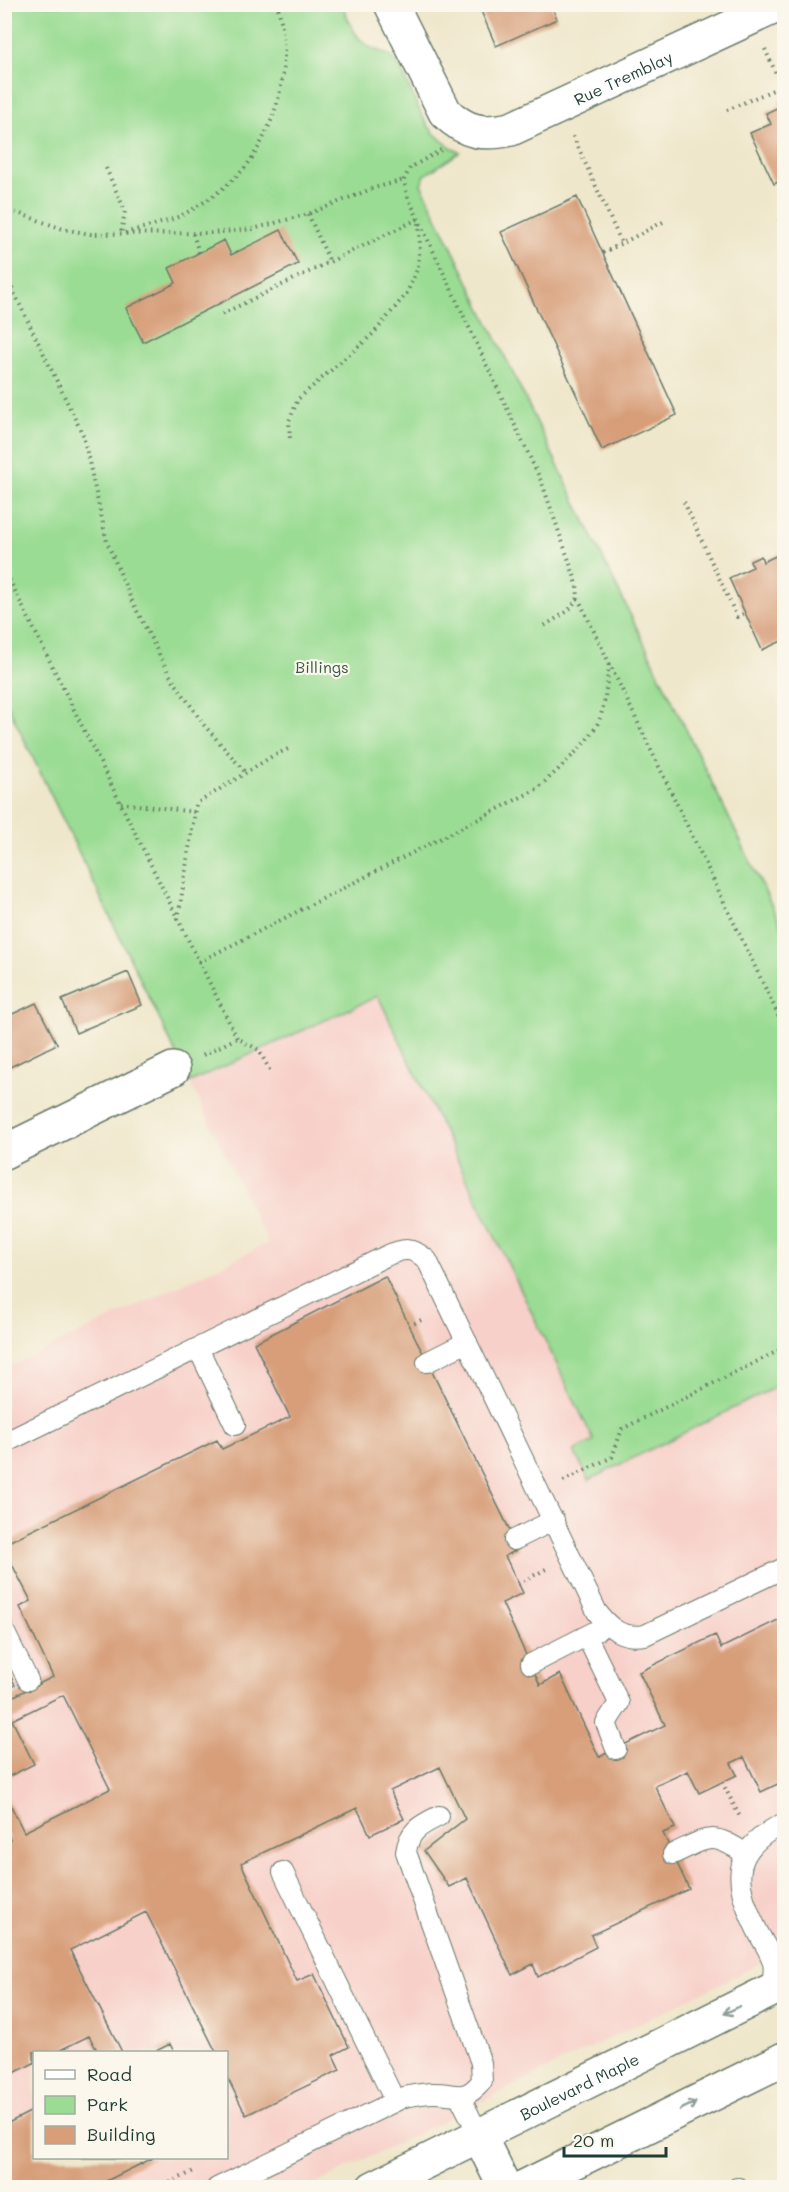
<svg xmlns="http://www.w3.org/2000/svg" width="789" height="2192" font-family="Mali,sans-serif">
<style>
.built{fill:#f7d0c9;fill-rule:evenodd}
.green{fill:#9adc93;stroke:#5c8c64;stroke-width:1.5}
.building{fill:#d79e79}
.lines{fill:none;stroke-linecap:round;stroke-linejoin:round}
.service-casing{stroke:#687869;stroke-width:22}
.minor-casing{stroke:#687869;stroke-width:36}
.tertiary-casing{stroke:#687869;stroke-width:36}
.path{stroke:#687869;stroke-width:4;stroke-dasharray:1.5 4.5;stroke-linecap:butt}
.service{stroke:#fff;stroke-width:20}
.minor{stroke:#fff;stroke-width:33}
.tertiary{stroke:#fff;stroke-width:33}
.oneway{stroke:#8f9e9a}
.labels{text-anchor:middle;dominant-baseline:central;stroke-width:4.5;stroke-linejoin:round;paint-order:stroke}
.street-label{font-size:16px;fill:#1f3d34;stroke:#fbf7ec}
.park-label{font-size:16px;fill:#385d47;stroke:#fbf7ec}
</style>
<rect width="100%" height="100%" fill="#fbf7ec"/>
<filter id="ink" filterUnits="userSpaceOnUse"><feTurbulence type="fractalNoise" baseFrequency=".0167" numOctaves="2"/><feDisplacementMap in="SourceGraphic" scale="12" xChannelSelector="R" yChannelSelector="G"/><feConvolveMatrix kernelMatrix="1 2 1 2 8 2 1 2 1" color-interpolation-filters="sRGB"/></filter>
<filter id="wash" filterUnits="userSpaceOnUse"><feTurbulence type="fractalNoise" baseFrequency=".008" numOctaves="4" result="noise"/><feDisplacementMap in="SourceGraphic" scale="24" xChannelSelector="R" yChannelSelector="G"/><feGaussianBlur stdDeviation="1.35" result="paint"/><feColorMatrix in="noise" values="0 0 0 0 0 0 0 0 0 0 0 0 0 0 0 0 0 1.4 0 .05"/><feComposite in="paint" operator="in"/></filter>
<g filter="url(#wash)">
<rect width="100%" height="100%" fill="#efe7cb"/>
<path class="built" d="M377,996L595,1442L575,1451L589,1479L784,1383V1952L309,2187L5,2188V1369L268,1243L190,1082ZM34,2052H226V2158H34Z"/>
<path class="green" d="M5,5H342C348,18 353,35 365,44C375,52 390,52 397,63C418,98 418,132 460,152L425,175L421,184L784,931V1383L589,1480L574,1451L594,1441L378,996L190,1082L5,700Z"/>
<g id="blocks">
<path class="building" d="M478,4H551L557,19L496,46Z
M784,99V179L774,184L750,133L771,124L766,113L781,106L779,102Z
M577,197L677,415L602,450L501,232Z
M281,230L298,264L143,342L126,308L176,283L169,268L224,240L231,255Z
M784,552V640L762,650L729,578L753,567L750,561L761,556L763,562Z
M128,972L142,1005L76,1033L62,1000Z
M36,1003L57,1044L4,1070V1018Z
M385,1276L519,1549L505,1556L523,1593L502,1603L540,1685L560,1674L599,1757L665,1725L639,1672L715,1635L721,1648L784,1617V1781L761,1792L744,1757L731,1763L737,1775L699,1793L688,1771L655,1786L675,1828L663,1833L689,1889L591,1935L596,1947L538,1977L533,1964L512,1975L467,1878L449,1887L424,1851L465,1819L440,1767L390,1791L404,1819L370,1835L357,1808L241,1863L297,1981L314,1974L349,2047L333,2055L340,2070L246,2115L228,2079L226,2080V2052H216L146,1912L70,1950L122,2052H98L89,2036L56,2052H34V2063L4,2078V1841L10,1839L4,1828V1792L24,1832L110,1789L63,1695L12,1720L34,1764L4,1779V1693L8,1699L53,1677L20,1607L31,1601L4,1549V1544L217,1440L222,1449L290,1417L254,1343Z
M4,1663L15,1685L4,1690Z
M170,2044L174,2052H154Z
M34,2110V2158H153L92,2188H4V2125Z"/>
</g>
</g>
<g filter="url(#ink)">
<use href="#blocks" fill-opacity="0" stroke="#687869" stroke-width="1.5"/>
<g class="lines">
<g class="service-casing">
<path id="service" d="M198,1348L235,1425
M427,1362L467,1342
M4,1443L386,1256C404,1248 412,1247 427,1260L597,1612C610,1629 623,1639 645,1635L784,1568
M514,1540L554,1520
M4,1631L28,1680
M587,1637L619,1703L606,1723L616,1749
M531,1664L598,1630
M673,1854C709,1837 711,1831 746,1854
M283,1872L395,2101
M772,1991C772,1982 775,1971 773,1963C771,1953 763,1942 759,1934C734,1884 727,1851 784,1823
M460,2097L479,2135
M217,2188L404,2097C414,2095 424,2093 434,2093C458,2093 464,2103 482,2081L481,2063L406,1852C409,1830 421,1825 439,1816
M737,2188H739"/>
</g>
<g class="minor-casing">
<g id="minor">
<path id="s1" d="M391,4L445,112C466,133 483,135 511,129L781,4"/>
<path d="M4,1152L173,1069"/>
</g>
</g>
<g class="tertiary-casing">
<g id="tertiary">
<path d="M479,2135L505,2188"/>
<path id="s2" d="M373,2188L784,1984"/>
<path d="M522,2188L784,2059"/>
</g>
</g>
<path class="path" d="M765,49L784,91
M727,110L782,86
M573,136L621,242
M441,150L410,168L404,180L407,195L542,483L577,584L578,598L568,611L544,626
M106,168L125,211L121,234
M4,208L63,229L90,234L211,233L253,229L308,214L374,188L404,180
M308,214L330,262
M778,221L784,219
M125,233C144,227 168,223 186,213C206,202 236,181 250,161C281,114 293,59 277,4
M193,234L199,253
M603,253L663,222
M4,272L83,435L107,542L131,599L169,674L204,725L246,773
M222,314L418,219L420,245L418,267L407,293L374,333L298,399L289,421L290,439
M684,502L737,617L745,613
M4,569L237,1038L259,1050L270,1071
M578,598L784,1027
M121,803L195,812
M178,919L196,804L271,757L288,749
M199,962L537,789C554,773 593,740 600,718C606,700 607,681 609,662
M203,1055L237,1038
M409,1326L425,1318
M563,1481L612,1457L622,1429L784,1348
M518,1584L546,1569
M722,1782L741,1819
M159,2188L196,2170"/>
<use href="#service" class="service"/>
<use href="#minor" class="minor"/>
<use href="#tertiary" class="tertiary"/>
</g>
<defs><path id="oneway-shaft" d="M-6 0H5M1.5-3L5.5 0L1.5 3" fill="none" stroke-width="1.6" stroke-linecap="round" stroke-linejoin="round" transform="scale(1.5)"/></defs>
<g class="oneway">
<use href="#oneway-shaft" transform="translate(732 2010) rotate(154)"/>
<use href="#oneway-shaft" transform="translate(688 2106) rotate(-26)"/>
</g>
</g>
<g class="labels">
<g class="street-label">
<text stroke="none"><textPath href="#s1" startOffset="316">Rue Tremblay</textPath></text>
<text stroke="none"><textPath href="#s2" startOffset="230">Boulevard Maple</textPath></text>
</g>
<g class="park-label">
<text x="322" y="666">Billings</text>
</g>
</g>
<rect width="789" height="2192" fill="none" stroke="#fbf7ec" stroke-width="24"/>
<rect x="33" y="2051" width="195" height="108" fill="#fbf7ec" stroke="#a3ada2" stroke-width="1.5"/>
<rect x="45" y="2070" width="30" height="9" fill="#ffffff" stroke="#a3ada2" stroke-width="1.5"/>
<text x="87" y="2081" font-size="18" fill="#1f3d34">Road</text>
<rect x="45" y="2096" width="30" height="18" fill="#9adc93" stroke="#a3ada2" stroke-width="1.5"/>
<text x="87" y="2111" font-size="18" fill="#1f3d34">Park</text>
<rect x="45" y="2126" width="30" height="18" fill="#d79e79" stroke="#a3ada2" stroke-width="1.5"/>
<text x="87" y="2141" font-size="18" fill="#1f3d34">Building</text>
<path d="M564 2147v9h102v-9" fill="none" stroke="#1f3d34" stroke-width="3"/>
<text x="573" y="2147" font-size="18" fill="#1f3d34" stroke="#fbf7ec" stroke-width="4.5" paint-order="stroke">20 m</text>
</svg>
